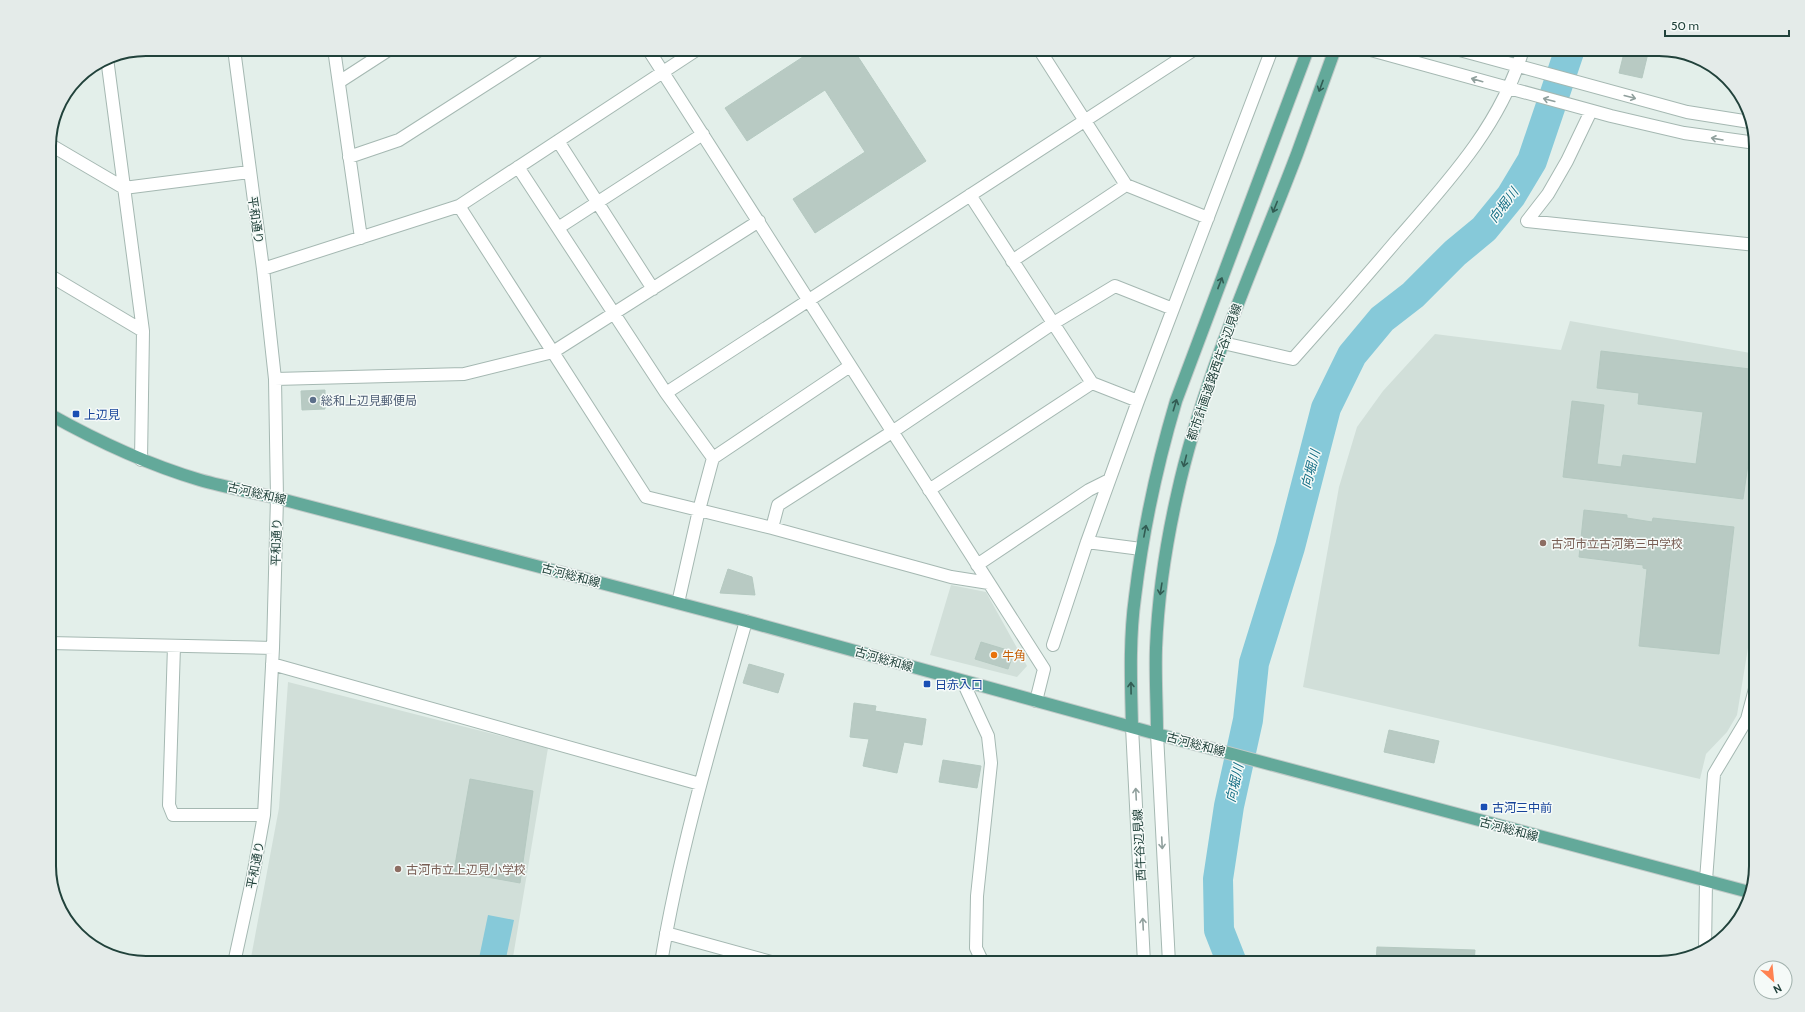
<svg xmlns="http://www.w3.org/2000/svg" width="1805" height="1012" font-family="Cabin,'Noto Sans JP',sans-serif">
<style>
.built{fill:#d1dfd9}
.water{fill:#86c9d9}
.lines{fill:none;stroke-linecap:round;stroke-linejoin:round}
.river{stroke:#86c9d9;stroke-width:30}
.building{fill:#b8cac3;stroke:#b5c9c1}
.minor-casing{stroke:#a5b8b2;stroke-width:14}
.major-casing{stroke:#c1cac8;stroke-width:14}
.minor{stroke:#fff;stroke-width:12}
.major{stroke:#63a99a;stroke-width:12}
.oneway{stroke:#90a09d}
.oneway2{stroke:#325c53}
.service-dot{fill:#5c6f8a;stroke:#f5faf8;stroke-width:1.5}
.transit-dot{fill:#1a4fb4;stroke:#f5faf8;stroke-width:1.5}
.education-dot{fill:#8d6e63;stroke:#f5faf8;stroke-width:1.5}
.food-dot{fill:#e8710a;stroke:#f5faf8;stroke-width:1.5}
.labels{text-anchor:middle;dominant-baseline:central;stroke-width:3;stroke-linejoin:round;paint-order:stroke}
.street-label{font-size:12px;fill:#21423b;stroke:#f5faf8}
.service-label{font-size:12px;fill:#4e5e75;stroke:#f5faf8;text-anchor:start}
.transit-label{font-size:12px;fill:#164399;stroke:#f5faf8;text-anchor:start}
.education-label{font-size:12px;fill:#785e54;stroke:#f5faf8;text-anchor:start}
.food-label{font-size:12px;fill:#c56008;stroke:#f5faf8;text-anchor:start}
.water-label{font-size:13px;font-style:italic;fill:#146e85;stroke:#f5faf8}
.rim{fill:none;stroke:#21423b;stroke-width:2}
</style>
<rect width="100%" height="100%" fill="#e3efea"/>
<path class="built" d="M1570,321L1756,354V599L1737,715L1727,732L1706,754L1700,779L1303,687L1339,487L1357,427L1383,391L1435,334L1561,350Z
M951,585L986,592L1027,666L1017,677L930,655Z
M288,682L548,748L512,963H250L279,808Z"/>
<path class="water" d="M488,915L514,920L505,963H478Z"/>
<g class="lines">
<path class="river" d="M1232,963L1219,930L1218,879L1229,806L1248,720L1254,663L1290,547L1326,408L1352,355L1382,319L1413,295L1455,253L1484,229L1511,196L1532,161L1570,49"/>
</g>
<path class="building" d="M815,49H853L926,161L815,233L793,199L865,152L825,90L747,141L725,108Z
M1625,49H1649L1642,78L1619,73Z
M1601,351L1750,369L1748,382H1755L1752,415L1755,416L1743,499L1563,477L1572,401L1604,405L1597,464L1621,467L1623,455L1696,464L1703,412L1638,404L1639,393L1597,388Z
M325,390V409L302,410L301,391Z
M1584,510L1627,515V518L1652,522L1653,518L1734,527L1719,654L1639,646L1647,569L1643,568V565L1579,557Z
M728,569L752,577L755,595L720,593Z
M981,642L1014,652L1008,669L975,659Z
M749,664L784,674L778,693L743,683Z
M854,703L876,706L875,711L926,719L922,745L904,742L897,773L863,766L869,739L850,737Z
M1389,730L1439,741L1434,763L1384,752Z
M943,760L981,766L977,788L939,782Z
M470,779L533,791L520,883L454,871Z
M1377,947L1475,950L1474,963H1376Z"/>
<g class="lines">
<g class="minor-casing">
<path id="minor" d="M234,49L263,269L275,379L277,498L273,648L264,815L253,876L234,963
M334,49L361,238
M648,49L1044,669L1036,701
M1039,49L1126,185L1208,218
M1367,49L1611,116L1684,133L1756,143
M1456,49L1687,112L1750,122
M107,58L143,331L141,460
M339,82L390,49
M1591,111L1567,161L1548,194L1527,221L1756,245
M558,141L653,289
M49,144L124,188L249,172
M349,157L399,140L541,49
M518,167L666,393L713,458
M970,195L1092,383L1138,401
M459,206L646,497L772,528L951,577L989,583
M558,228L703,134
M1012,261L1126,185
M263,269L459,206L698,49
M49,275L143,331
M1223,343L1293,359C1328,320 1363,280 1397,240C1447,183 1502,124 1523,49
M275,379L464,374L553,352L759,221
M666,393L1195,49
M929,490L1092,383
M772,528L778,505L892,432L1052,324L1115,286L1173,309
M1087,542L1141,549
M977,565L1089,490L1109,480
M678,603L699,510L713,458L850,366
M49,643L273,648
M1053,645L1087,542L1138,401L1272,49
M174,646L169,805L173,815H264
M272,664L700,784
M963,682L988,736L991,763L977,896L976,948L983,963
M1132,727L1144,963
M1157,734L1169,963
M666,933L775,963
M1705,951L1706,880L1714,774L1747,719L1756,685
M661,963C680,847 714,734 746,621"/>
</g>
<g class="major-casing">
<path id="major" d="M49,414C97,441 146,464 200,480C225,487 252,492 277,498L746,621L1157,734L1749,892
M1132,727C1131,684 1129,640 1135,597C1143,530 1157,465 1176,401L1308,49
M1157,734C1157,705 1155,676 1156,648C1158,597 1166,544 1177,495C1203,377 1254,267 1297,154C1310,119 1322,84 1335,49"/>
</g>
<use href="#minor" class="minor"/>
<use href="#major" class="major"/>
</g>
<defs><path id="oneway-shaft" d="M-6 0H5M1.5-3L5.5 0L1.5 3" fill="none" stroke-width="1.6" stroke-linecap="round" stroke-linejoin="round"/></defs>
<g class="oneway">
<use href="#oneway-shaft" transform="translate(1477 80) rotate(-164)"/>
<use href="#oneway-shaft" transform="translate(1630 97) rotate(15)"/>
<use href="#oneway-shaft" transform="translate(1549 100) rotate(-165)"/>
<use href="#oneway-shaft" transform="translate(1717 139) rotate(-170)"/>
<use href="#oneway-shaft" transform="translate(1136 794) rotate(-93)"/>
<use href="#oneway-shaft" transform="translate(1162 843) rotate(87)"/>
<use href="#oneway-shaft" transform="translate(1143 924) rotate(-93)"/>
</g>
<g class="oneway2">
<use href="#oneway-shaft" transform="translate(1321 86) rotate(110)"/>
<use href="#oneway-shaft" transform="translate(1275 207) rotate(112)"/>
<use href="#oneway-shaft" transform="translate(1220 283) rotate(-69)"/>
<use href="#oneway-shaft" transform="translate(1175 405) rotate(-73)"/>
<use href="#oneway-shaft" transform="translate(1185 461) rotate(104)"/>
<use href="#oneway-shaft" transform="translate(1145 531) rotate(-79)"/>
<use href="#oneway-shaft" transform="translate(1161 589) rotate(99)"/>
<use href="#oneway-shaft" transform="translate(1131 688) rotate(-91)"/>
</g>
<circle class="service-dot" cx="313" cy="400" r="4"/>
<g class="transit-dot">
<rect x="72" y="410" width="8" height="8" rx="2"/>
<rect x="923" y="680" width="8" height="8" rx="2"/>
<rect x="1480" y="803" width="8" height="8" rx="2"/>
</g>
<g class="education-dot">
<circle cx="1543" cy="543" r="4"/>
<circle cx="398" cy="869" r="4"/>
</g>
<circle class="food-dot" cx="994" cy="655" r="4"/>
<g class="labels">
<g class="street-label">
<text transform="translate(256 220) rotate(82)">平和通り</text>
<text transform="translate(1214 372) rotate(-71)">都市計画道路西牛谷辺見線</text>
<text transform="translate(257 493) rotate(13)">古河総和線</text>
<text transform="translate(276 542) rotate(-88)">平和通り</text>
<text transform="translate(571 575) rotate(15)">古河総和線</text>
<text transform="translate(884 659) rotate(16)">古河総和線</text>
<text transform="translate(1196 744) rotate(15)">古河総和線</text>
<text transform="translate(1509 829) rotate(15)">古河総和線</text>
<text transform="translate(1139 845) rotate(-93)">西牛谷辺見線</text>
<text transform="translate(255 865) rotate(-79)">平和通り</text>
</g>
<g class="service-label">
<text x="321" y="400">総和上辺見郵便局</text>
</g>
<g class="transit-label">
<text x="84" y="414">上辺見</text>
<text x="935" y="684">日赤入口</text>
<text x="1492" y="807">古河三中前</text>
</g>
<g class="education-label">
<text x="1551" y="543">古河市立古河第三中学校</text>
<text x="406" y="869">古河市立上辺見小学校</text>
</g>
<g class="food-label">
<text x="1002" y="655">牛角</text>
</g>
<g class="water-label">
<text transform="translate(1503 205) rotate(-53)">向堀川</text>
<text transform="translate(1310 469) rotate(-75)">向堀川</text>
<text transform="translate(1234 783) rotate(-77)">向堀川</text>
</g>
</g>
<path d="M0 0H1805V1012H0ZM146 56H1659A90 90 0 0 1 1749 146V866A90 90 0 0 1 1659 956H146A90 90 0 0 1 56 866V146A90 90 0 0 1 146 56Z" fill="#e4ebe9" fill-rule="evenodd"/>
<path class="rim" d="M146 56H1659A90 90 0 0 1 1749 146V866A90 90 0 0 1 1659 956H146A90 90 0 0 1 56 866V146A90 90 0 0 1 146 56Z"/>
<g transform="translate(1773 980) rotate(153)"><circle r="19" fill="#f5faf8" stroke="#a0b0ac"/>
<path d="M0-3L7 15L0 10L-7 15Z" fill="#ff8251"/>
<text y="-6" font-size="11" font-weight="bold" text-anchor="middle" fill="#21423b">N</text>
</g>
<path d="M1665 30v6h124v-6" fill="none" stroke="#21423b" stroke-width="2"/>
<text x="1671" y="30" font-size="12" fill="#21423b" stroke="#f5faf8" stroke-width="3" paint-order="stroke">50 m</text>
</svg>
